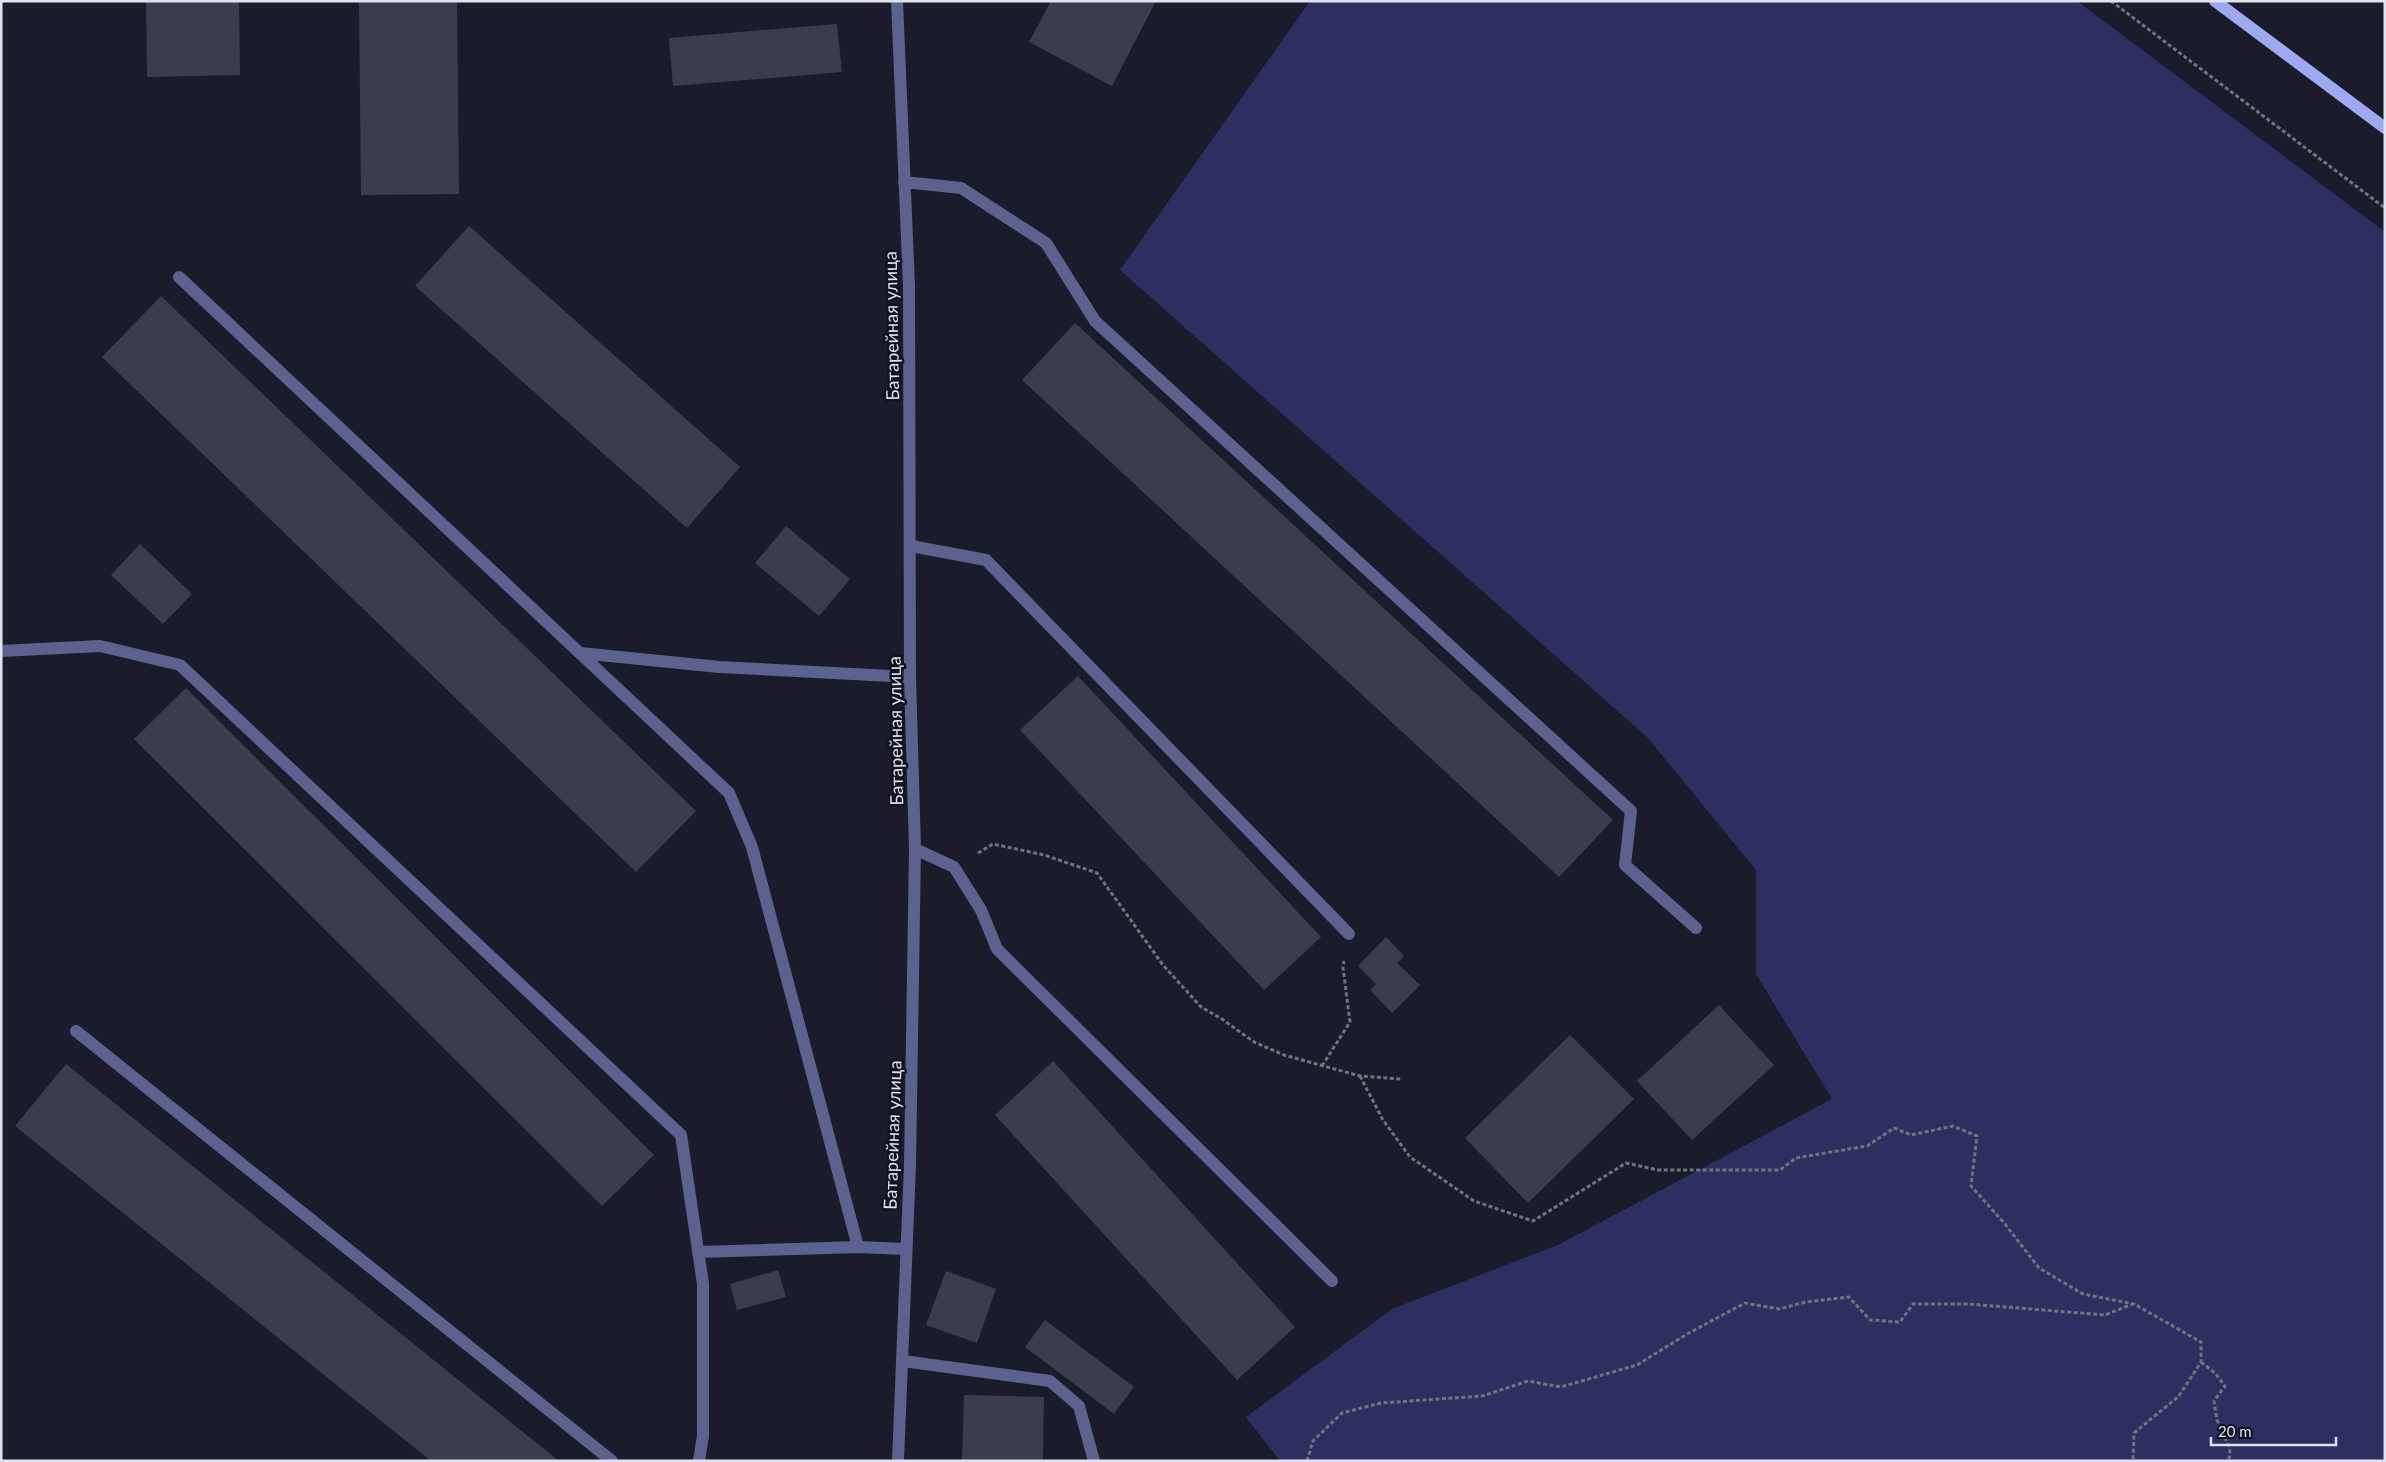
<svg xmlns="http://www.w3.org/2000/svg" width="2386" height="1462" font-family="Lato,sans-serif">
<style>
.green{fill:#2c2f60}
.building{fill:#3a3d4e}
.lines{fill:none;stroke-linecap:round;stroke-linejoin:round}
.path{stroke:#717380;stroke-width:3;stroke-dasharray:4 2.5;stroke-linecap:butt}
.minor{stroke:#5c628d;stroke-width:12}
.major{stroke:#9fa9f0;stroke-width:12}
.labels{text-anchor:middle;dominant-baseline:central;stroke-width:5;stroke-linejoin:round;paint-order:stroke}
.street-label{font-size:18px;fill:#e0e2ed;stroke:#111321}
</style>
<rect width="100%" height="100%" fill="#1a1c2b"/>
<path class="green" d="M1310,1H2077L2385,232V1461H1280L1246,1417L1392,1309L1558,1245L1832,1099L1756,974V870L1648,738L1120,270Z"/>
<path class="building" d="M146,1H239L240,75L147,77Z
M359,1H457L459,194L361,195Z
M1051,1H1156L1112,86L1029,42Z
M837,24L842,72L673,86L669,38Z
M469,226L740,467L687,528L415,286Z
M161,296L696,811L636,872L102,357Z
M1075,323L1613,820L1559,877L1022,380Z
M786,526L850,579L819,616L755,563Z
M140,544L192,594L163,624L111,575Z
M1078,676L1321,937L1264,990L1020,730Z
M186,688L654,1155L602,1206L134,739Z
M1386,937L1404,956L1397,963L1420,985L1392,1013L1370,990L1376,984L1358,966Z
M1719,1005L1774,1065L1692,1140L1637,1081Z
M1570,1035L1634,1099L1528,1203L1465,1138Z
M1053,1061L1295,1327L1237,1380L995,1115Z
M66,1064L559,1461H431L15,1126Z
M778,1270L786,1297L737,1310L730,1284Z
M946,1271L996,1289L977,1343L926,1325Z
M1045,1320L1134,1387L1114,1414L1025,1347Z
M964,1395L1044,1397L1043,1461H962Z"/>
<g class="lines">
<path class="path" d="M2111,1L2385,208
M978,853L993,844L1044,855L1097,873L1163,965L1201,1007L1222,1019L1254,1042L1284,1055L1360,1076L1401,1079
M1322,1066L1350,1022L1343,968L1344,961
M1360,1076L1383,1120L1410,1157L1474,1201L1533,1221L1626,1163L1658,1170H1780L1796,1158L1867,1146L1894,1128L1911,1135L1953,1126L1977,1136L1971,1186L2005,1224L2039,1268L2083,1294L2134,1304L2201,1342V1362L2179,1396L2134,1433L2133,1461
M2201,1362L2215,1373L2225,1386L2214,1401L2217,1420L2230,1449L2229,1461
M1307,1461L1313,1441L1342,1413L1381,1403L1482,1396L1528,1381L1561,1387L1637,1365L1687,1334L1745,1303L1779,1309L1806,1302L1849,1297L1870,1320L1900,1322L1913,1304H1969L2105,1315L2133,1304"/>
<path class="minor" d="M897,1L909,286L910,677L915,849L910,1165L898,1461
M904,182L961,188L1046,243L1095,321L1631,811L1625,865L1696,928
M179,277L729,793L752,847L858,1247L905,1249
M911,546L986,560L1349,934
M1,651L100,646L180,665L681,1135L703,1284V1436L699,1461
M580,653L719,667L910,677
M915,849L954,867L981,910L997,949L1332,1281
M76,1031L612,1461
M698,1252L858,1247
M903,1361L1050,1381L1079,1406L1094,1461"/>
<path class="major" d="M2215,1L2385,128"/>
</g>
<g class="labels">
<g class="street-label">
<text transform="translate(891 326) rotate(-91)">Батарейная улица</text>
<text transform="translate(895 731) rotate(-91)">Батарейная улица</text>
<text transform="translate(892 1135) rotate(-88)">Батарейная улица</text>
</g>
</g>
<rect width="2386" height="1462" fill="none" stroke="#e0e2ed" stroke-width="5"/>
<path d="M2211 1437v8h125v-8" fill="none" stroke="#e0e2ed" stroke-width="2.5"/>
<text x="2218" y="1437" font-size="15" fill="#e0e2ed" stroke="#111321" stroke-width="4" paint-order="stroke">20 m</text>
</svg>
